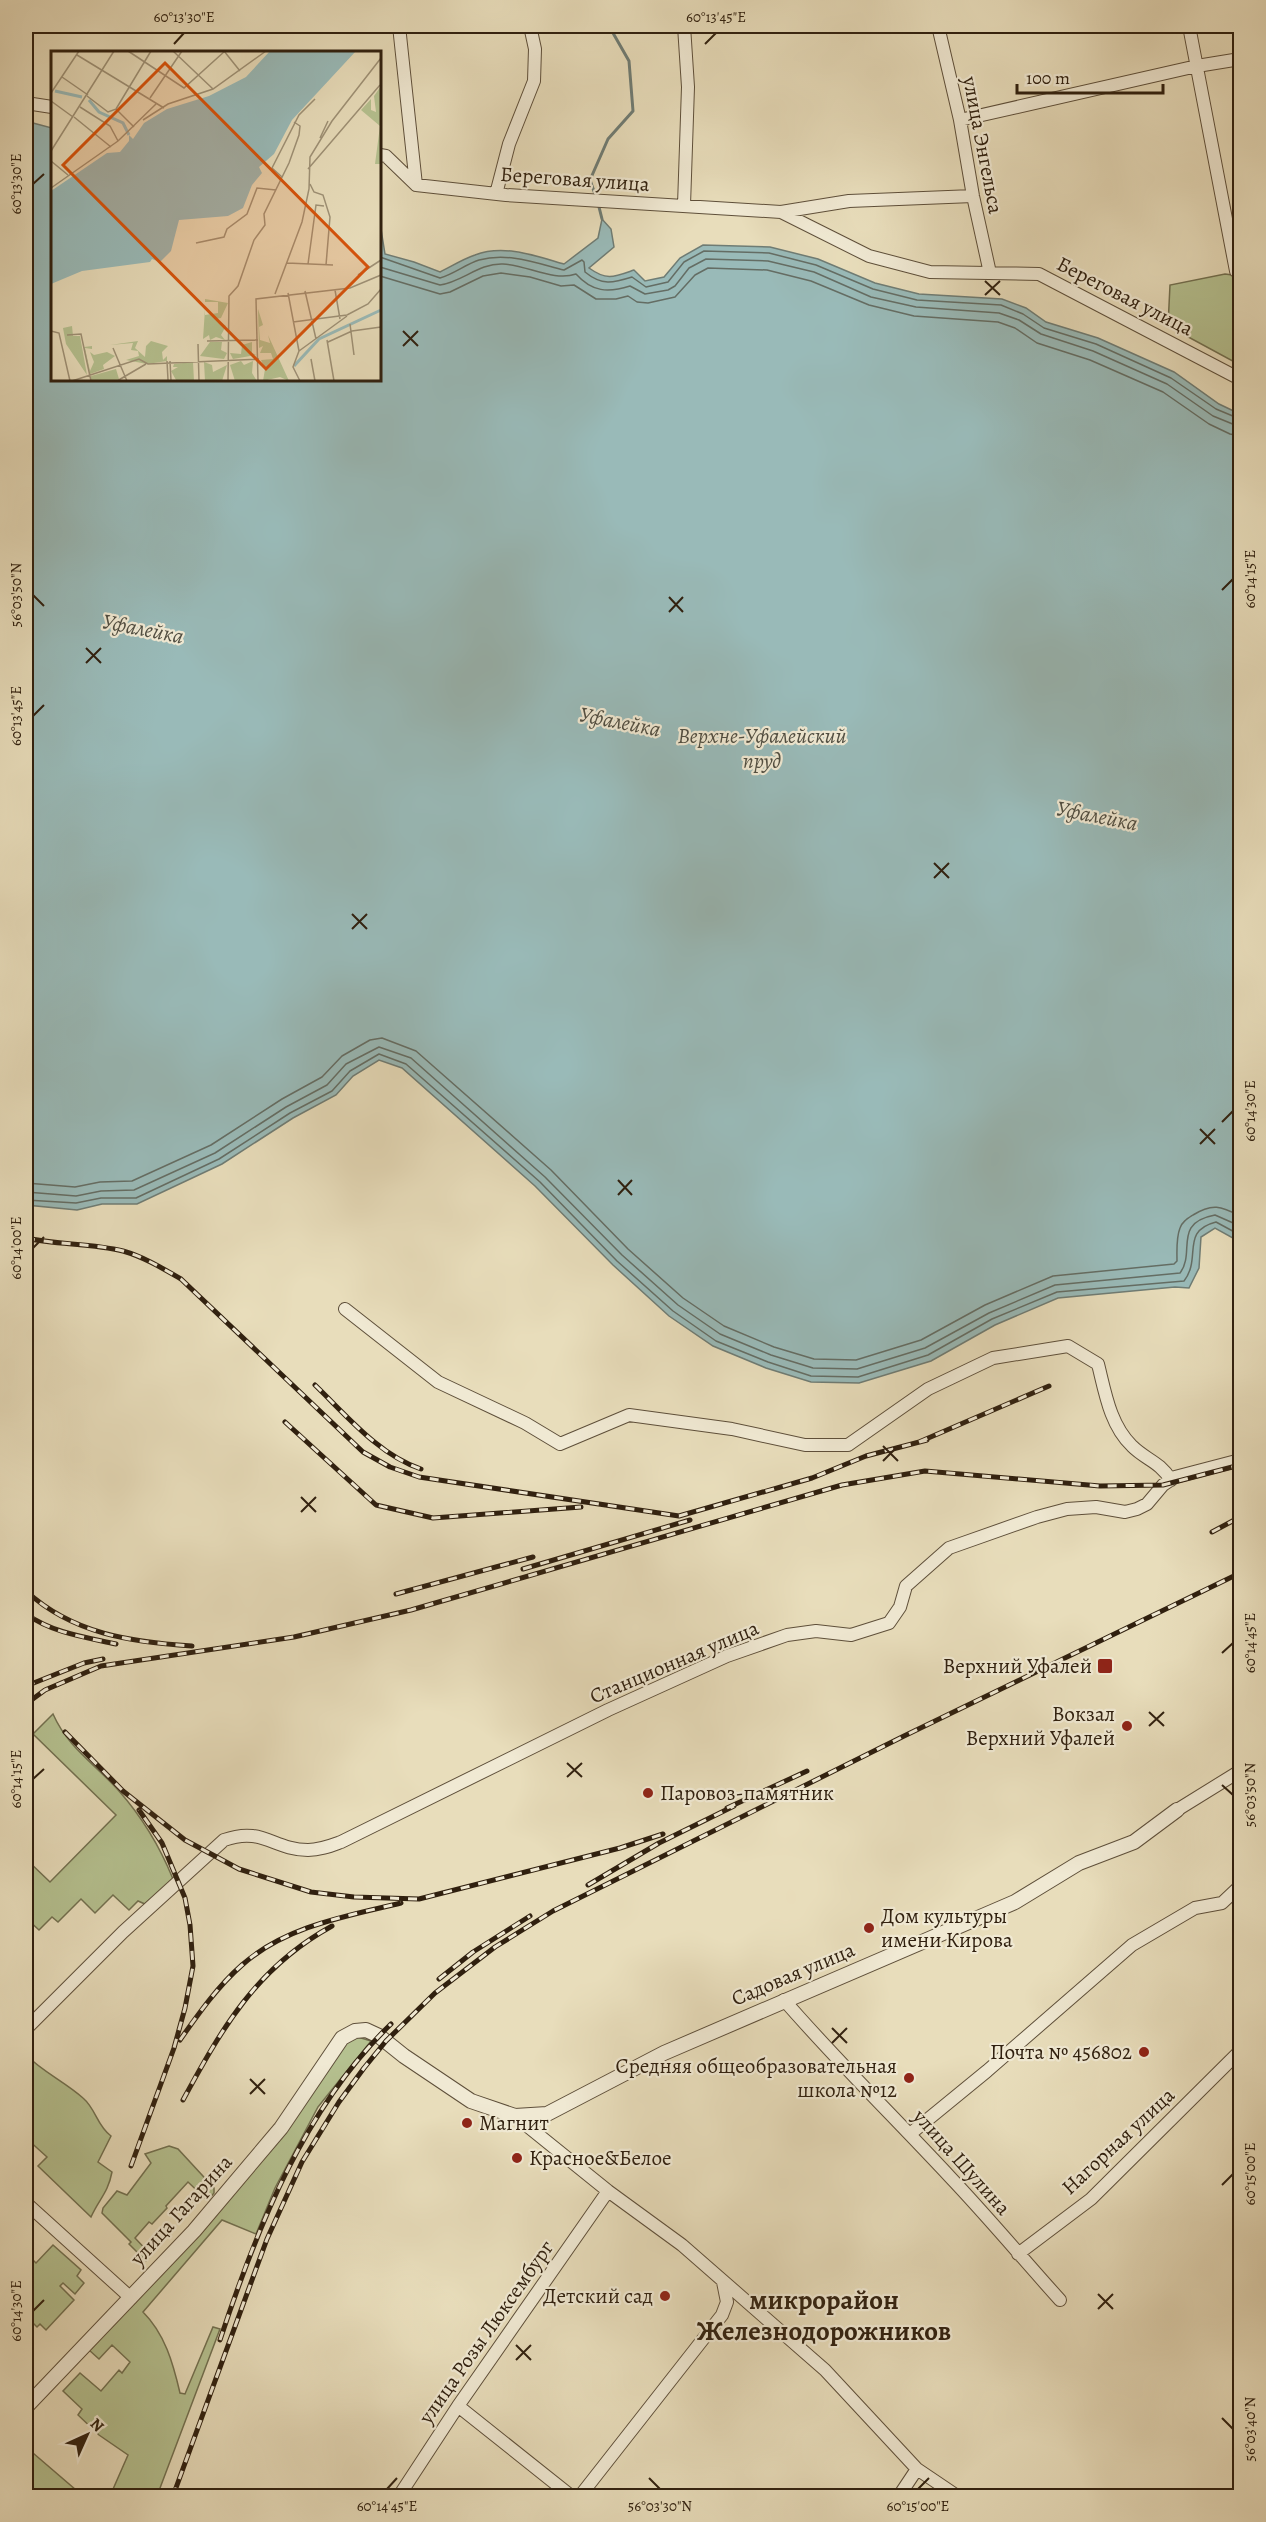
<svg xmlns="http://www.w3.org/2000/svg" width="1266" height="2522" font-family="Alegreya,serif">
<style>
.green{fill:#b5c190;stroke:#727050;stroke-width:1.5}
.water{fill:#99bab8;stroke:#6f7c74;stroke-width:1.5}
.lines{fill:none;stroke-linecap:round;stroke-linejoin:round}
.shore{stroke:#646d64;stroke-width:1.5}
.stream{stroke:#6f7c74;stroke-width:3}
.minor-casing{stroke:#5e4f3a;stroke-width:14}
.tertiary-casing{stroke:#5e4f3a;stroke-width:16}
.minor{stroke:#f0e9d3;stroke-width:12}
.tertiary{stroke:#f0e9d3;stroke-width:14}
.rail-casing{stroke:#30200f;stroke-width:5}
.rail{stroke:#f0e9d3;stroke-width:3;stroke-dasharray:9;stroke-linecap:butt}
.ticks{fill:none;stroke:#30200f;stroke-width:2}
.poi-dot{fill:#8f2418;stroke:#f0e9d3;stroke-width:2}
.labels{text-anchor:middle;dominant-baseline:central;stroke-width:4.5;stroke-linejoin:round;paint-order:stroke}
.street-label{font-size:21px;fill:#30200f;stroke:#f0e9d3}
.poi-label{font-size:21px;fill:#30200f;stroke:#f0e9d3;text-anchor:end}
.water-label{font-size:22px;font-style:italic;fill:#504e42;stroke:#f0e9d3}
.district-label{font-size:27px;font-weight:bold;fill:#30200f;stroke:#f0e9d3}
.inset-river{fill:none;stroke:#99bab8;stroke-width:3}
.inset-road{fill:none;stroke:#9e9176;stroke-width:1.5}
.view{fill:#d6530c;fill-opacity:0.15;stroke:#d6530c;stroke-width:3}
.inset-edge{fill:none;stroke:#30200f;stroke-width:3}
.neatline{fill:none;stroke:#30200f;stroke-width:2}
.ticks-label{font-size:15px;text-anchor:middle;fill:#30200f}
</style>
<rect width="100%" height="100%" fill="#e8ddbb"/>
<filter id="stains"><feTurbulence type="fractalNoise" baseFrequency=".00333" numOctaves="4"/><feColorMatrix values="0 0 0 0 .2 0 0 0 0 .09 0 0 0 0 .02 0 0 0 .5 -.17"/></filter>
<radialGradient id="worn" r=".72"><stop offset=".6" stop-color="#630" stop-opacity="0"/><stop offset="1" stop-color="#630" stop-opacity=".3"/></radialGradient>
<path class="green" d="M1225,274L1240,276V365L1168,326L1170,285Z
M53,1714C68,1748 95,1764 119,1791C142,1817 160,1847 173,1879L145,1904L138,1901L129,1910L113,1895L95,1913L81,1899L58,1922L52,1917L39,1930L26,1918V1859L50,1882L116,1815L33,1734Z
M358,2037L371,2041L318,2107L275,2188L256,2234L222,2220L143,2312C165,2334 173,2363 180,2393L185,2394L213,2327L220,2329L157,2496H110L128,2455L99,2435L78,2415L82,2409L63,2391L80,2373L101,2391L119,2370L122,2373L130,2362L112,2345L99,2359L89,2350L343,2044Z
M26,2055C43,2072 65,2082 83,2098C96,2109 97,2126 111,2136L98,2162L112,2172C108,2193 99,2199 91,2217L38,2166L47,2157L26,2138Z
M169,2146L178,2149L214,2188V2193L209,2199H206L188,2182L166,2206L167,2208L152,2224L149,2222L135,2238L151,2255L146,2261L129,2244L131,2242L102,2213L103,2208L117,2191L127,2195L151,2163L145,2154Z
M53,2245L81,2270L77,2276L84,2283L75,2294L63,2283L60,2286L74,2300L46,2330L40,2324L37,2327L33,2323L30,2326L26,2323V2261L30,2257L36,2263Z
M26,2447L83,2496H26V2473L31,2468L26,2462Z"/>
<path class="water" d="M33,123L52,128V380H380V223L385,254L414,262L440,272C452,266 463,259 475,255C504,244 536,256 564,264L598,238L602,219L611,229L614,247L589,268C607,281 614,277 634,270L645,281L664,277L680,258L703,245L770,247L818,259L875,283L919,294L1002,299L1026,308L1046,322L1098,338L1174,372L1219,404L1240,414V1242L1215,1228L1201,1237L1199,1268L1189,1288L1175,1287L1058,1298L995,1325L931,1361L859,1383L811,1382L766,1368L713,1346L669,1316L613,1265L535,1186L402,1068L379,1060L353,1076L336,1095L293,1118L222,1164L137,1204H102L77,1210L26,1205V124Z"/>
<g class="lines">
<path class="shore" d="M380,257L440,278C454,274 466,264 479,260C508,252 536,263 564,270L582,260L584,262L585,272C602,286 613,283 632,277L646,287L668,282L684,262L704,251L769,253L816,265L873,289L917,300L1001,305L1023,314L1044,328L1096,344L1171,378L1216,409L1240,419
M380,267L440,285C462,282 479,263 503,264C527,265 554,282 576,274C592,292 608,293 630,286L645,294L668,290L675,286L689,268L706,259L768,261L814,272L871,297L916,307L999,313L1019,320L1041,334L1093,351L1167,384L1213,416L1240,427
M380,276L440,294L450,292L483,276L501,273L530,277L561,286L574,285L596,299H616L628,296L637,302L648,303L675,297L695,275L708,268L767,270L811,281L869,305L914,316L998,322L1015,328L1037,343L1090,360L1163,392L1209,424L1230,434L1240,436
M26,1183L75,1187L100,1182L132,1181L211,1145L282,1099L322,1077L342,1056L370,1040L382,1038L416,1051L551,1170L628,1249L683,1298L724,1326L774,1347L814,1359L856,1360L921,1340L985,1305L1053,1276L1174,1264L1177,1261C1177,1251 1176,1238 1180,1228C1182,1222 1187,1219 1193,1215C1212,1203 1221,1206 1240,1216
M26,1192L76,1196L101,1191L134,1190L215,1153L286,1107L327,1085L346,1064L379,1047L411,1058L545,1177L622,1255L678,1305L720,1334L771,1355L813,1368L857,1369L925,1348L989,1313L1055,1285L1180,1273C1196,1252 1172,1223 1215,1215L1240,1226
M26,1200L76,1203L101,1198H136L219,1159L290,1113L332,1091L350,1071L379,1054L406,1064L540,1182L617,1261L673,1311L716,1341L768,1362L811,1376L858,1377L928,1355L992,1319L1057,1292L1184,1281C1202,1258 1180,1231 1216,1222L1240,1235"/>
<path class="stream" d="M596,197L590,180L608,139L633,111L629,61L609,26
M598,203L602,219"/>
<g class="minor-casing">
<path id="minor" d="M399,26L416,185
M684,26L688,87L684,205
M938,26L960,120L973,196L990,273
M1189,26L1236,271L1240,272
M26,103L52,107
M960,120L1197,66L1240,59
M380,155L386,156L416,185L506,195L781,212L849,201L973,196
M496,194L509,144L534,81L535,49L530,26
M781,212L869,256L930,272L1039,274L1240,379
M345,1309L438,1382L525,1423L560,1444L629,1415L732,1429L805,1445H848L928,1389L993,1358L1068,1346L1098,1364C1105,1392 1110,1425 1132,1446C1146,1460 1159,1461 1171,1480
M1177,1810L1240,1771
M784,2000C837,2061 895,2118 950,2177C988,2217 1023,2259 1060,2300
M26,2029L123,1932L224,1840C263,1826 273,1850 308,1850C320,1850 330,1846 341,1842L608,1710L727,1656L787,1635L816,1631L851,1635L889,1623L900,1607L906,1586L949,1548L1037,1517L1067,1509L1096,1507L1125,1512L1137,1509L1147,1504L1163,1485L1175,1477L1240,1460
M515,2116L608,2191L682,2245L825,2370L917,2469L957,2496
M910,2134L987,2071L1132,1945L1195,1908L1222,1903L1240,1886
M26,2203L131,2298
M1018,2254L1091,2199L1240,2051
M458,2406L571,2496
M399,2496L458,2406L608,2191
M580,2496L722,2315L727,2302L723,2282
M899,2496L917,2469"/>
</g>
<g class="tertiary-casing">
<path id="tertiary" d="M26,2407L194,2231L281,2128L342,2038L355,2031L366,2030L379,2036L404,2056L471,2101L515,2116L547,2114L664,2053L1015,1902L1079,1863L1134,1842L1177,1810"/>
</g>
<use href="#minor" class="minor"/>
<use href="#tertiary" class="tertiary"/>
<g class="rail-casing">
<path id="rail" d="M26,1238C57,1245 91,1243 123,1251C144,1257 162,1268 181,1279L363,1452L390,1467L419,1477L679,1516L812,1478L866,1456L927,1440
M315,1385C346,1415 379,1455 421,1469
M285,1422L376,1505L433,1518L581,1507
M919,1442L1049,1386
M1212,1532L1240,1517
M523,1569L690,1520
M26,1591C73,1634 131,1642 192,1646
M396,1594L533,1557
M26,1614C53,1633 84,1637 116,1644
M26,1686L84,1663L103,1659
M26,1704L45,1690L101,1666L294,1637L411,1610L842,1485L925,1471L1100,1486L1163,1485L1240,1465
M65,1732L123,1791L185,1840L239,1869L311,1892L354,1897L419,1899L620,1848L663,1834
M727,1808L807,1771
M588,1885L659,1843L734,1806
M439,1979L473,1952L530,1916
M180,2040C199,2013 218,1986 242,1965C286,1926 347,1916 401,1903
M183,2100C222,2028 257,1967 332,1926
M131,2166L174,2048L185,2008L193,1966L190,1925L185,1898L162,1843L139,1810
M220,2340C257,2228 304,2108 391,2024
M173,2496L267,2239L302,2162L339,2102L364,2068L386,2041L435,1993L495,1947L553,1911L904,1736L1240,1573"/>
</g>
<use href="#rail" class="rail"/>
</g>
<path class="ticks" d="M174,44L184,33M705,44L716,33M33,184L44,174M985,281L1000,295M985,295L1000,281M403,331L418,346M403,346L418,331M1222,590L1233,579M33,595L44,606M669,597L683,612M669,612L683,597M86,648L101,663M86,663L101,648M33,716L44,705M934,863L949,878M934,878L949,863M352,914L367,929M352,929L367,914M1222,1122L1233,1111M1200,1129L1215,1144M1200,1144L1215,1129M618,1180L632,1195M618,1195L632,1180M33,1248L44,1237M883,1446L898,1461M883,1461L898,1446M301,1497L316,1512M301,1512L316,1497M1222,1653L1233,1643M1149,1712L1164,1726M1149,1726L1164,1712M567,1763L582,1777M567,1777L582,1763M33,1779L44,1769M1222,1785L1233,1795M832,2028L847,2043M832,2043L847,2028M250,2079L265,2094M250,2094L265,2079M1222,2185L1233,2174M1098,2294L1113,2309M1098,2309L1113,2294M33,2311L44,2300M516,2345L531,2360M516,2360L531,2345M1222,2418L1233,2429M649,2478L660,2489M387,2489L397,2478M918,2489L929,2478"/>
<g class="poi-dot">
<rect x="1097" y="1658" width="16" height="16" rx="3"/>
<circle cx="1127" cy="1726" r="6"/>
<circle cx="648" cy="1793" r="6"/>
<circle cx="869" cy="1928" r="6"/>
<circle cx="1144" cy="2052" r="6"/>
<circle cx="909" cy="2078" r="6"/>
<circle cx="467" cy="2123" r="6"/>
<circle cx="517" cy="2158" r="6"/>
<circle cx="665" cy="2296" r="6"/>
</g>
<g class="labels">
<g class="street-label">
<text transform="translate(983 145) rotate(79)">улица Энгельса</text>
<text transform="translate(575 179) rotate(4)">Береговая улица</text>
<text transform="translate(1125 296) rotate(27)">Береговая улица</text>
<text transform="translate(674 1662) rotate(-23)">Станционная улица</text>
<text transform="translate(793 1974) rotate(-23)">Садовая улица</text>
<text transform="translate(1118 2141) rotate(-43)">Нагорная улица</text>
<text transform="translate(962 2162) rotate(48)">улица Шулина</text>
<text transform="translate(181 2210) rotate(-48)">улица Гагарина</text>
<text transform="translate(486 2332) rotate(-55)">улица Розы Люксембург</text>
</g>
<g class="poi-label">
<text x="1092" y="1666">Верхний Уфалей</text>
<text x="1115" y="1714">Вокзал<tspan x="1115" dy="24">Верхний Уфалей</tspan></text>
<text x="660" y="1793" text-anchor="start">Паровоз-памятник</text>
<text x="881" y="1916" text-anchor="start">Дом культуры<tspan x="881" dy="24">имени Кирова</tspan></text>
<text x="1132" y="2052">Почта № 456802</text>
<text x="897" y="2066">Средняя общеобразовательная<tspan x="897" dy="24">школа №12</tspan></text>
<text x="479" y="2123" text-anchor="start">Магнит</text>
<text x="529" y="2158" text-anchor="start">Красное&amp;Белое</text>
<text x="653" y="2296">Детский сад</text>
</g>
<g class="water-label">
<text transform="translate(143 629) rotate(11)">Уфалейка</text>
<text transform="translate(620 722) rotate(11)">Уфалейка</text>
<text x="762" y="736">Верхне-Уфалейский<tspan x="762" dy="25">пруд</tspan></text>
<text transform="translate(1097 816) rotate(11)">Уфалейка</text>
</g>
<g class="district-label">
<text x="824" y="2300">микрорайон<tspan x="824" dy="31">Железнодорожников</tspan></text>
</g>
</g>
<g transform="translate(51 51)">
<rect width="330" height="330" fill="#e8ddbb"/>
<path d="M330,35V113H324L329,75L310,59L320,48V59L325,61L323,45ZM154,248L177,252L170,267L165,268L175,275L170,284L174,289L165,286L159,289L158,284L152,288L154,258V264L167,262V251H154ZM207,258L212,274L208,276L209,289L219,292L217,284L238,330L229,326L212,330L214,318L210,309L222,308L220,302H209L212,295L208,297ZM21,275L22,285H29L36,324L15,293L12,277ZM87,290L84,297L94,306L95,295L100,290L117,295L111,301L112,309L116,305V310L96,313L75,309L88,305L87,300L80,299L82,292L59,294ZM159,291H171L170,299L176,302L173,308L149,305ZM201,291V302L205,304L182,308L179,302L190,303L191,294ZM41,295V298L34,297L39,320L43,311L39,301L43,304L56,301L64,305L52,314L53,318L39,323L33,296ZM190,310L193,314L202,310L201,322L206,330H184L179,314ZM142,311L143,330H121L125,329L120,320L127,316H122L123,313ZM153,311L161,314L162,321L176,314L171,330H154ZM65,318L68,328L64,330L40,329V325Z" fill="#b5c190"/>
<path d="M219,0H305L241,69L223,103L208,116L211,122L201,134L192,157L177,165L128,169L120,200L109,211L101,208L99,211L31,220L0,233V140L56,102L69,101L78,90V84L82,88L93,72L116,58L158,45L195,26Z" fill="#99bab8"/>
<path class="inset-river" d="M4,40L31,46M38,49L48,61L72,72L78,84M243,315L268,288L330,259"/>
<path class="inset-road" d="M77,0L133,37L174,0M122,0L162,38M173,0L189,20M26,4L113,57M11,26L37,44M0,42L28,0M36,45L57,61L65,58L83,76M99,47L131,0M0,50L22,66M29,56L59,75L67,90M65,58L100,0M23,66L60,96M92,69L117,53L162,38L215,0M269,87L277,70M0,100L63,0M0,110L17,124M257,118L329,34M231,126L221,117L248,64L264,48M259,133L263,141L272,144L279,166L275,214M0,137L67,90L106,52M145,192L173,186L176,178L196,163L206,137L225,139M236,212L282,214M257,213L265,154L273,155M307,224L330,209M284,239L289,268M254,240L265,288M237,242L248,300L242,316L249,330M224,243L251,171L258,138L259,106L281,70L330,7M242,271L296,264L317,253L330,238M299,273L303,304M0,280L8,282L19,330M16,284L30,283L40,330M276,289L283,330M156,290L207,289M277,291L301,280L330,276M147,293L148,330M62,297L76,330M248,300L296,265M260,308L264,330M116,310L117,329M119,310L120,330M21,330L88,308L97,313L208,308M66,330L95,313M177,330L178,245L187,235L203,189L214,174L213,163L238,112L248,84L249,75L243,71M207,330L205,248L299,237L330,224M281,330H320"/>
<path class="view" d="M114,12L317,216L215,318L12,114Z"/>
<rect width="330" height="330" class="inset-edge"/>
</g>
<rect width="1266" height="2522" fill="none" stroke="#e8ddbb" stroke-width="66"/>
<g transform="translate(87 2435) rotate(45)" stroke="#f0e9d3" stroke-width="4.5" paint-order="stroke">
<path d="M0-4.5L10 22L0 15L-10 22Z" fill="#30200f"/>
<text y="-9" font-size="16" font-weight="bold" text-anchor="middle" fill="#30200f">N</text>
</g>
<path d="M1017 84v9h146v-9" fill="none" stroke="#30200f" stroke-width="3"/>
<text x="1026" y="84" font-size="18" fill="#30200f" stroke="#f0e9d3" stroke-width="4.5" paint-order="stroke">100 m</text>
<rect x="33" y="33" width="1200" height="2456" class="neatline"/>
<g class="ticks-label">
<text x="184" y="22">60°13'30"E</text>
<text x="716" y="22">60°13'45"E</text>
<text transform="translate(16 184) rotate(-90)" y="5">60°13'30"E</text>
<text transform="translate(1250 579) rotate(-90)" y="5">60°14'15"E</text>
<text transform="translate(16 595) rotate(-90)" y="5">56°03'50"N</text>
<text transform="translate(16 716) rotate(-90)" y="5">60°13'45"E</text>
<text transform="translate(1250 1111) rotate(-90)" y="5">60°14'30"E</text>
<text transform="translate(16 1248) rotate(-90)" y="5">60°14'00"E</text>
<text transform="translate(1250 1643) rotate(-90)" y="5">60°14'45"E</text>
<text transform="translate(16 1779) rotate(-90)" y="5">60°14'15"E</text>
<text transform="translate(1250 1795) rotate(-90)" y="5">56°03'50"N</text>
<text transform="translate(1250 2174) rotate(-90)" y="5">60°15'00"E</text>
<text transform="translate(16 2311) rotate(-90)" y="5">60°14'30"E</text>
<text transform="translate(1250 2429) rotate(-90)" y="5">56°03'40"N</text>
<text x="387" y="2511">60°14'45"E</text>
<text x="660" y="2511">56°03'30"N</text>
<text x="918" y="2511">60°15'00"E</text>
</g>
<rect width="100%" height="100%" filter="url(#stains)"/>
<rect width="100%" height="100%" fill="url(#worn)"/>
</svg>
